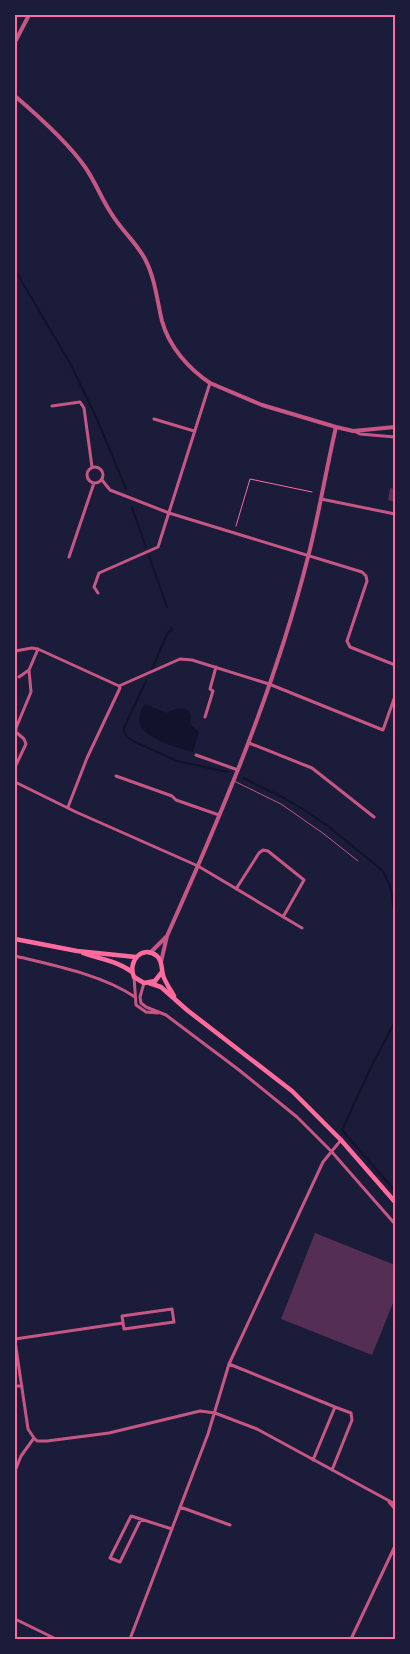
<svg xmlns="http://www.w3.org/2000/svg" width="410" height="1654" font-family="Roboto,sans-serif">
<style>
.water{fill:#12122b}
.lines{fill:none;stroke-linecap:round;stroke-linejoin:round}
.stream{stroke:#12122b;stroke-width:2}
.building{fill:#542f53}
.path{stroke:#ff6b9d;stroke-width:1}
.service{stroke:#c65784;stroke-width:1}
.minor{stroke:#c65784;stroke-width:3}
.tertiary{stroke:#c65784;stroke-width:4}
.primary{stroke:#ff6b9d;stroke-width:4.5}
.neatline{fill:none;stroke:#ff6b9d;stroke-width:2}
</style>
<rect width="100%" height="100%" fill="#1b1b3a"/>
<path class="water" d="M145,704L167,713C178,706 195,706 190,723L192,726L199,732L193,752C179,748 138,738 139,719C139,714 142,708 145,704Z"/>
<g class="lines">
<path class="stream" d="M15,270L70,363L97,419L126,489
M132,508L146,547
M149,556L167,607
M152,669L168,632L172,630L171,627
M146,681L124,728C124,735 127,737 133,741L177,761L228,772
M243,778L286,799L307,812L329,827L382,870L390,885L395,917
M395,1022L372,1065L342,1130L395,1191"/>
</g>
<path class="building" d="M390,488L395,489V502L388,500Z
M315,1233L395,1265V1298L372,1355L281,1319Z"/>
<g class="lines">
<path class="path" d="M236,526L250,479L312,492"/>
<path class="service" d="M234,781L281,804L324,834L358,861"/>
<path class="minor" d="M52,406L80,402L84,408L92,467
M154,419L194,431
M354,431L360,434L395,437
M87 475a8 8 0 1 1 16 0a8 8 0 1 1-16 0Z
M102,480L110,490L169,513L362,572L366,576L367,581L347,641L350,647L395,665
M321,499L395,514
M69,557L94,483
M98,593L94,587L99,573L158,547L210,383
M15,651L32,648L38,649L119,686L180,659L192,660L269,684L383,730L395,696
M19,677L29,670
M205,717L213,691L210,689L216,667
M249,743L312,768L374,817
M196,755L238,770
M15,767L26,744L24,739L16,732V728L31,692L29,670L38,649
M116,776L172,796L176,800L219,815
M15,782L76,812L198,866L302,928
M68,807L87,758L120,688L119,686
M236,889L259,853L263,850L268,851L304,880L283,917
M15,956C53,965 103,975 135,997
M134,977L136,1005L146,1012L158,1013
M144,983L140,997L141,1003L146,1007L166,1015L239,1070L297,1117L331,1151L395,1224
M172,1309L174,1322L124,1329L122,1316Z
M15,1339L123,1323
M15,1341L28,1429L34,1438
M229,1364L335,1407L313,1460
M15,1386H22
M34,1438L37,1441H47L109,1433L200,1411L215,1413L257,1429L395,1504
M332,1470L352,1420L351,1413L335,1407
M15,1471L21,1456L34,1438
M389,1502L395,1509
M180,1507L230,1525
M141,1519L120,1562L110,1558L131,1516L172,1529
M15,1619L56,1639
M130,1639L208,1434L229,1364L323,1162L341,1140
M351,1639L395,1546"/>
<path class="tertiary" d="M15,42L29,15
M15,96C36,114 69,144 85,167C95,181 101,198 111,213C121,230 136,242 145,259C155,278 157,300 162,321C169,347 189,369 210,383L262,405L336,427L353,431L395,427
M150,953L166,937
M161,962L167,936C222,813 275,688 308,557C319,514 326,470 336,427"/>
<path class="primary" d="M15,939L77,951L136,957
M83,953C99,959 118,961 132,972
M162,972L155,981L144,983L134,977C127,961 143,944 157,956C163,962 161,968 163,975C165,982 170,989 174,996
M149,983L161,987L187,1010L292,1091L341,1140L395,1202"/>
</g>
<rect width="410" height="1654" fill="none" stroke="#1b1b3a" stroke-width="32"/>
<rect x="16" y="16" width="378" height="1622" class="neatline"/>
</svg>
